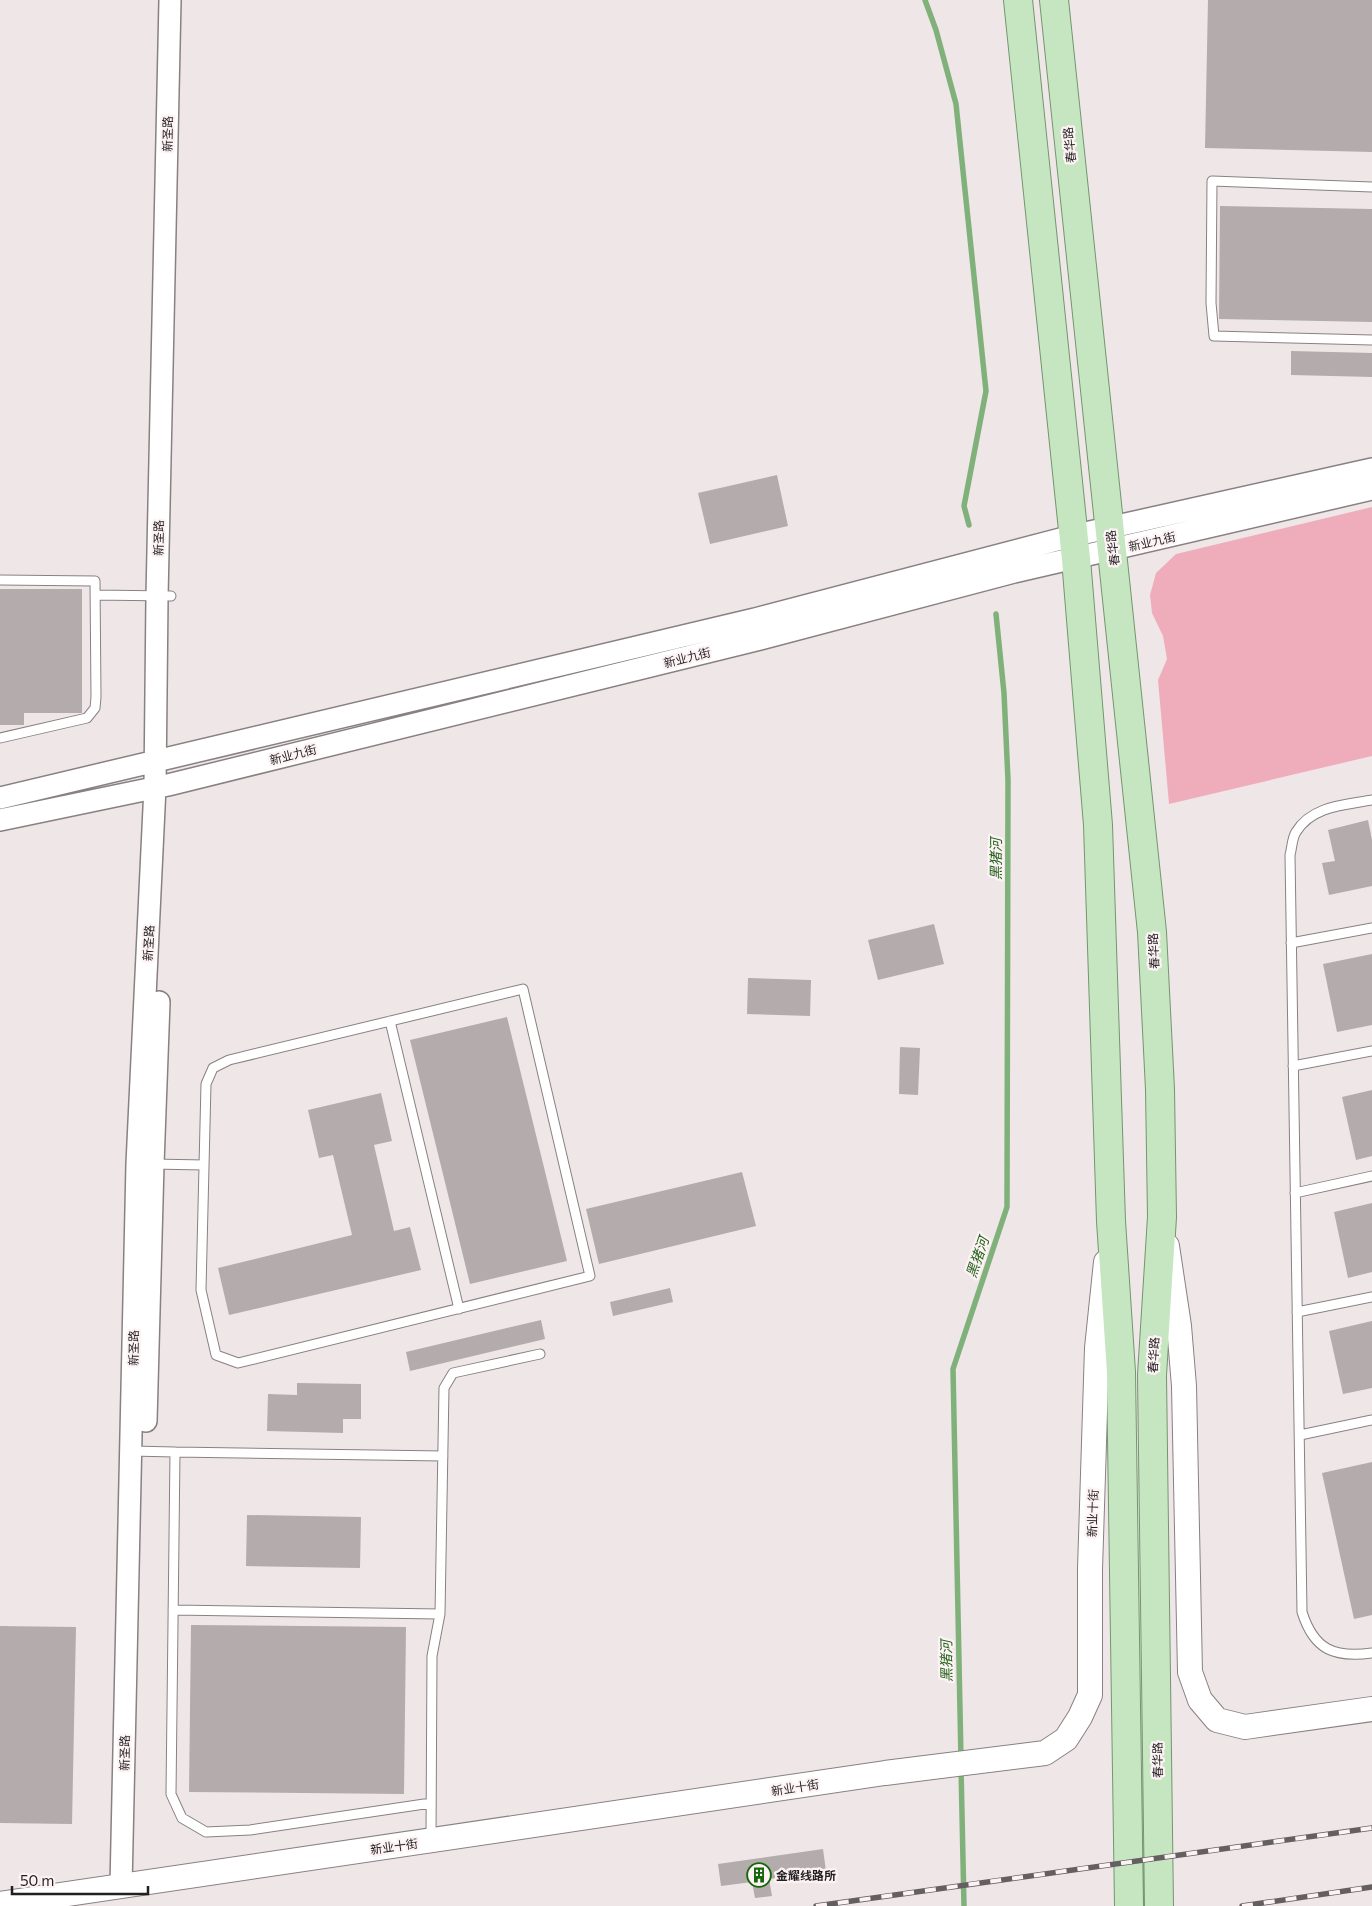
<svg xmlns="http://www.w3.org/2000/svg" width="1372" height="1906" font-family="Commissioner,'Noto Sans SC',sans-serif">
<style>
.green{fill:#efadbc}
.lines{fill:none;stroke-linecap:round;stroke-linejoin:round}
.stream{stroke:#81b17b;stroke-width:5.5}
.building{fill:#b4abad}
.service-casing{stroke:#898082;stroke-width:11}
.tertiary-casing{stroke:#898082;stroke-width:24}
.secondary-casing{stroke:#898082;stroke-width:26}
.primary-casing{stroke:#73966e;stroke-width:30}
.service{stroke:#fff;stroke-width:9}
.tertiary{stroke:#fff;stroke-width:21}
.secondary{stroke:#fff;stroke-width:24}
.primary{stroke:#c5e6c1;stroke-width:28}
.rail-casing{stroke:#645f61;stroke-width:5.5}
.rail{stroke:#fdf3f5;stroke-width:4;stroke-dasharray:11;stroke-linecap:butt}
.labels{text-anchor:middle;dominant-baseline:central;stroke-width:4.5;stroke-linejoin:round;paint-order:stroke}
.street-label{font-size:12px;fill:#221f20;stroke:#fdf3f5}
.poi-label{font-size:12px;font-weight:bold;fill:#221f20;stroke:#fdf3f5;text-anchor:start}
.water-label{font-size:14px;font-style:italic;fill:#24641c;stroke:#fdf3f5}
</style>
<rect width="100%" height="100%" fill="#efe6e8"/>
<path class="green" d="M1372,507V756L1169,804L1158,680L1167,659L1163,636L1152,613L1150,595L1156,573L1176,554Z"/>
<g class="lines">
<path class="stream" d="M925,0L936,30L956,104L986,391L964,506L969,525
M961,1759L953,1369L1007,1207L1008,780L1004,693L996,614
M961,1768L964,1906"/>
</g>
<path class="building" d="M1208,0H1372V152L1205,148Z
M1220,206L1372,209V322L1219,319Z
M1291,351L1372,353V377L1291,375Z
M777,475L788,526L710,544L698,493Z
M0,589H82V713H24V725H0Z
M1368,820L1372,840V886L1329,895L1322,863L1335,861L1328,830Z
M934,924L944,964L878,980L868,940Z
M1372,954V1025L1337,1032L1323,964Z
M748,978L811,980L810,1016L747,1014Z
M507,1017L567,1261L470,1284L410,1040Z
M900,1047L920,1048L918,1095L899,1094Z
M1372,1090V1156L1356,1160L1342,1097Z
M381,1093L392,1141L374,1145L394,1231L410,1227L421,1270L229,1315L218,1268L352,1235L333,1155L319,1158L308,1110Z
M742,1172L756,1226L599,1264L586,1209Z
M1372,1203V1272L1348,1278L1334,1212Z
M670,1288L673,1302L613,1316L610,1302Z
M541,1320L545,1339L410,1371L406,1352Z
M1372,1321V1388L1343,1394L1329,1331Z
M297,1383L361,1384V1419H343V1433L267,1431L268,1394L297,1395Z
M1372,1462V1615L1354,1619L1322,1473Z
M247,1515L361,1517L360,1568L246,1566Z
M191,1625L406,1627L404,1794L189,1792Z
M0,1626L76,1627L72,1824L0,1823Z
M823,1849L826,1871L769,1879L772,1896L755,1898L752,1882L721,1886L718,1864Z"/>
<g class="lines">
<g class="service-casing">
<path id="service" d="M1372,187L1212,181L1211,303L1214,336L1372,340
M0,580L95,581L96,697L95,708L87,718L0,738
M95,595L171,596
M1372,800C1344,805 1312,806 1296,832C1292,838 1292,848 1290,855L1302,1612C1314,1650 1334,1658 1372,1653
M1291,943L1372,928
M523,989L590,1276L238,1363L216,1355L201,1290L206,1084L213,1068L229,1060Z
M390,1021L459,1309
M1293,1066L1372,1051
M152,1164L204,1165
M1295,1193L1372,1176
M1297,1312L1372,1297
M1300,1435L1372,1420
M131,1451L175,1452
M173,1610L440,1614
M431,1803L250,1830L206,1832L182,1818L171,1794L175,1452L443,1456
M431,1838L432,1656L440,1614L444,1388L453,1373L540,1354"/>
</g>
<g class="tertiary-casing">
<path id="tertiary" d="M0,798L755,619L1072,536L1372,469
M0,820L168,785L760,639L1014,572L1372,489
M146,1421L153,1164L159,1002
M121,1886L137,1164L155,787L157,597L170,0"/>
</g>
<g class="secondary-casing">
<path id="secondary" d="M1167,1246L1179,1326L1184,1386L1190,1672L1200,1700L1217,1720L1245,1727L1372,1709
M0,1904L885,1773L1045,1753L1066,1739L1080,1717L1090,1695V1569L1097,1348L1106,1262"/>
</g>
<g class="primary-casing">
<path id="primary" d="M1018,0L1076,559L1098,825L1111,1221L1121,1372L1129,1906
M1054,0L1152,932L1160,1089L1162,1217L1152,1375L1159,1906"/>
</g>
<use href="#service" class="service"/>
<use href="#tertiary" class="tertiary"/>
<use href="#secondary" class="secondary"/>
<use href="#primary" class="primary"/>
<g class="rail-casing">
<path id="rail" d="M816,1906L1372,1828
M1242,1906L1372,1887"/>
</g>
<use href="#rail" class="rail"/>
</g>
<defs>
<g id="building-ring" transform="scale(1.25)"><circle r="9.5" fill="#fdf3f5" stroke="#156809" stroke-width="1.5"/><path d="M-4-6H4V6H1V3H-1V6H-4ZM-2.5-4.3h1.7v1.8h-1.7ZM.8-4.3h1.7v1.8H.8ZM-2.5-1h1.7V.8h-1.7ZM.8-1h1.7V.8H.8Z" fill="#156809"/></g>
</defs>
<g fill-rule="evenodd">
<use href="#building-ring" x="759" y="1875"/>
</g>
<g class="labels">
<g class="street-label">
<text transform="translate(167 134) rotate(-89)">新圣路</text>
<text transform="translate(1069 145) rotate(-96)">春华路</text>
<text transform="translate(158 538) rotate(-89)">新圣路</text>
<text transform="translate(1152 541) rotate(-13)">新业九街</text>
<text transform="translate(1112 548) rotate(-97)">春华路</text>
<text transform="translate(687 657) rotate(-14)">新业九街</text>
<text transform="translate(293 754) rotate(-14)">新业九街</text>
<text transform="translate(148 943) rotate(-87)">新圣路</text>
<text transform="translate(1153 951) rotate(-93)">春华路</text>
<text transform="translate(133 1348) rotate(-89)">新圣路</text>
<text transform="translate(1153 1355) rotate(-87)">春华路</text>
<text transform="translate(1092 1513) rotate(-88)">新业十街</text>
<text transform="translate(124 1753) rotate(-89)">新圣路</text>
<text transform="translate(1157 1760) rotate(-91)">春华路</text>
<text transform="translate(795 1787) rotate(-9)">新业十街</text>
<text transform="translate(394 1846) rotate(-8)">新业十街</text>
</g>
<g class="poi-label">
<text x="776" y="1875">金耀线路所</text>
</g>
<g class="water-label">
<text transform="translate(995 859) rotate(-90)">黑猪河</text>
<text transform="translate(977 1257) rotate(-71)">黑猪河</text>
<text transform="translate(946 1661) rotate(-91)">黑猪河</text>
</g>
</g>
<path d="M12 1886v8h136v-8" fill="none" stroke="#221f20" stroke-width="2.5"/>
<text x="20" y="1886" font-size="15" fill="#221f20" stroke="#fdf3f5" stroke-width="4" paint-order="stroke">50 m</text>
</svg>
